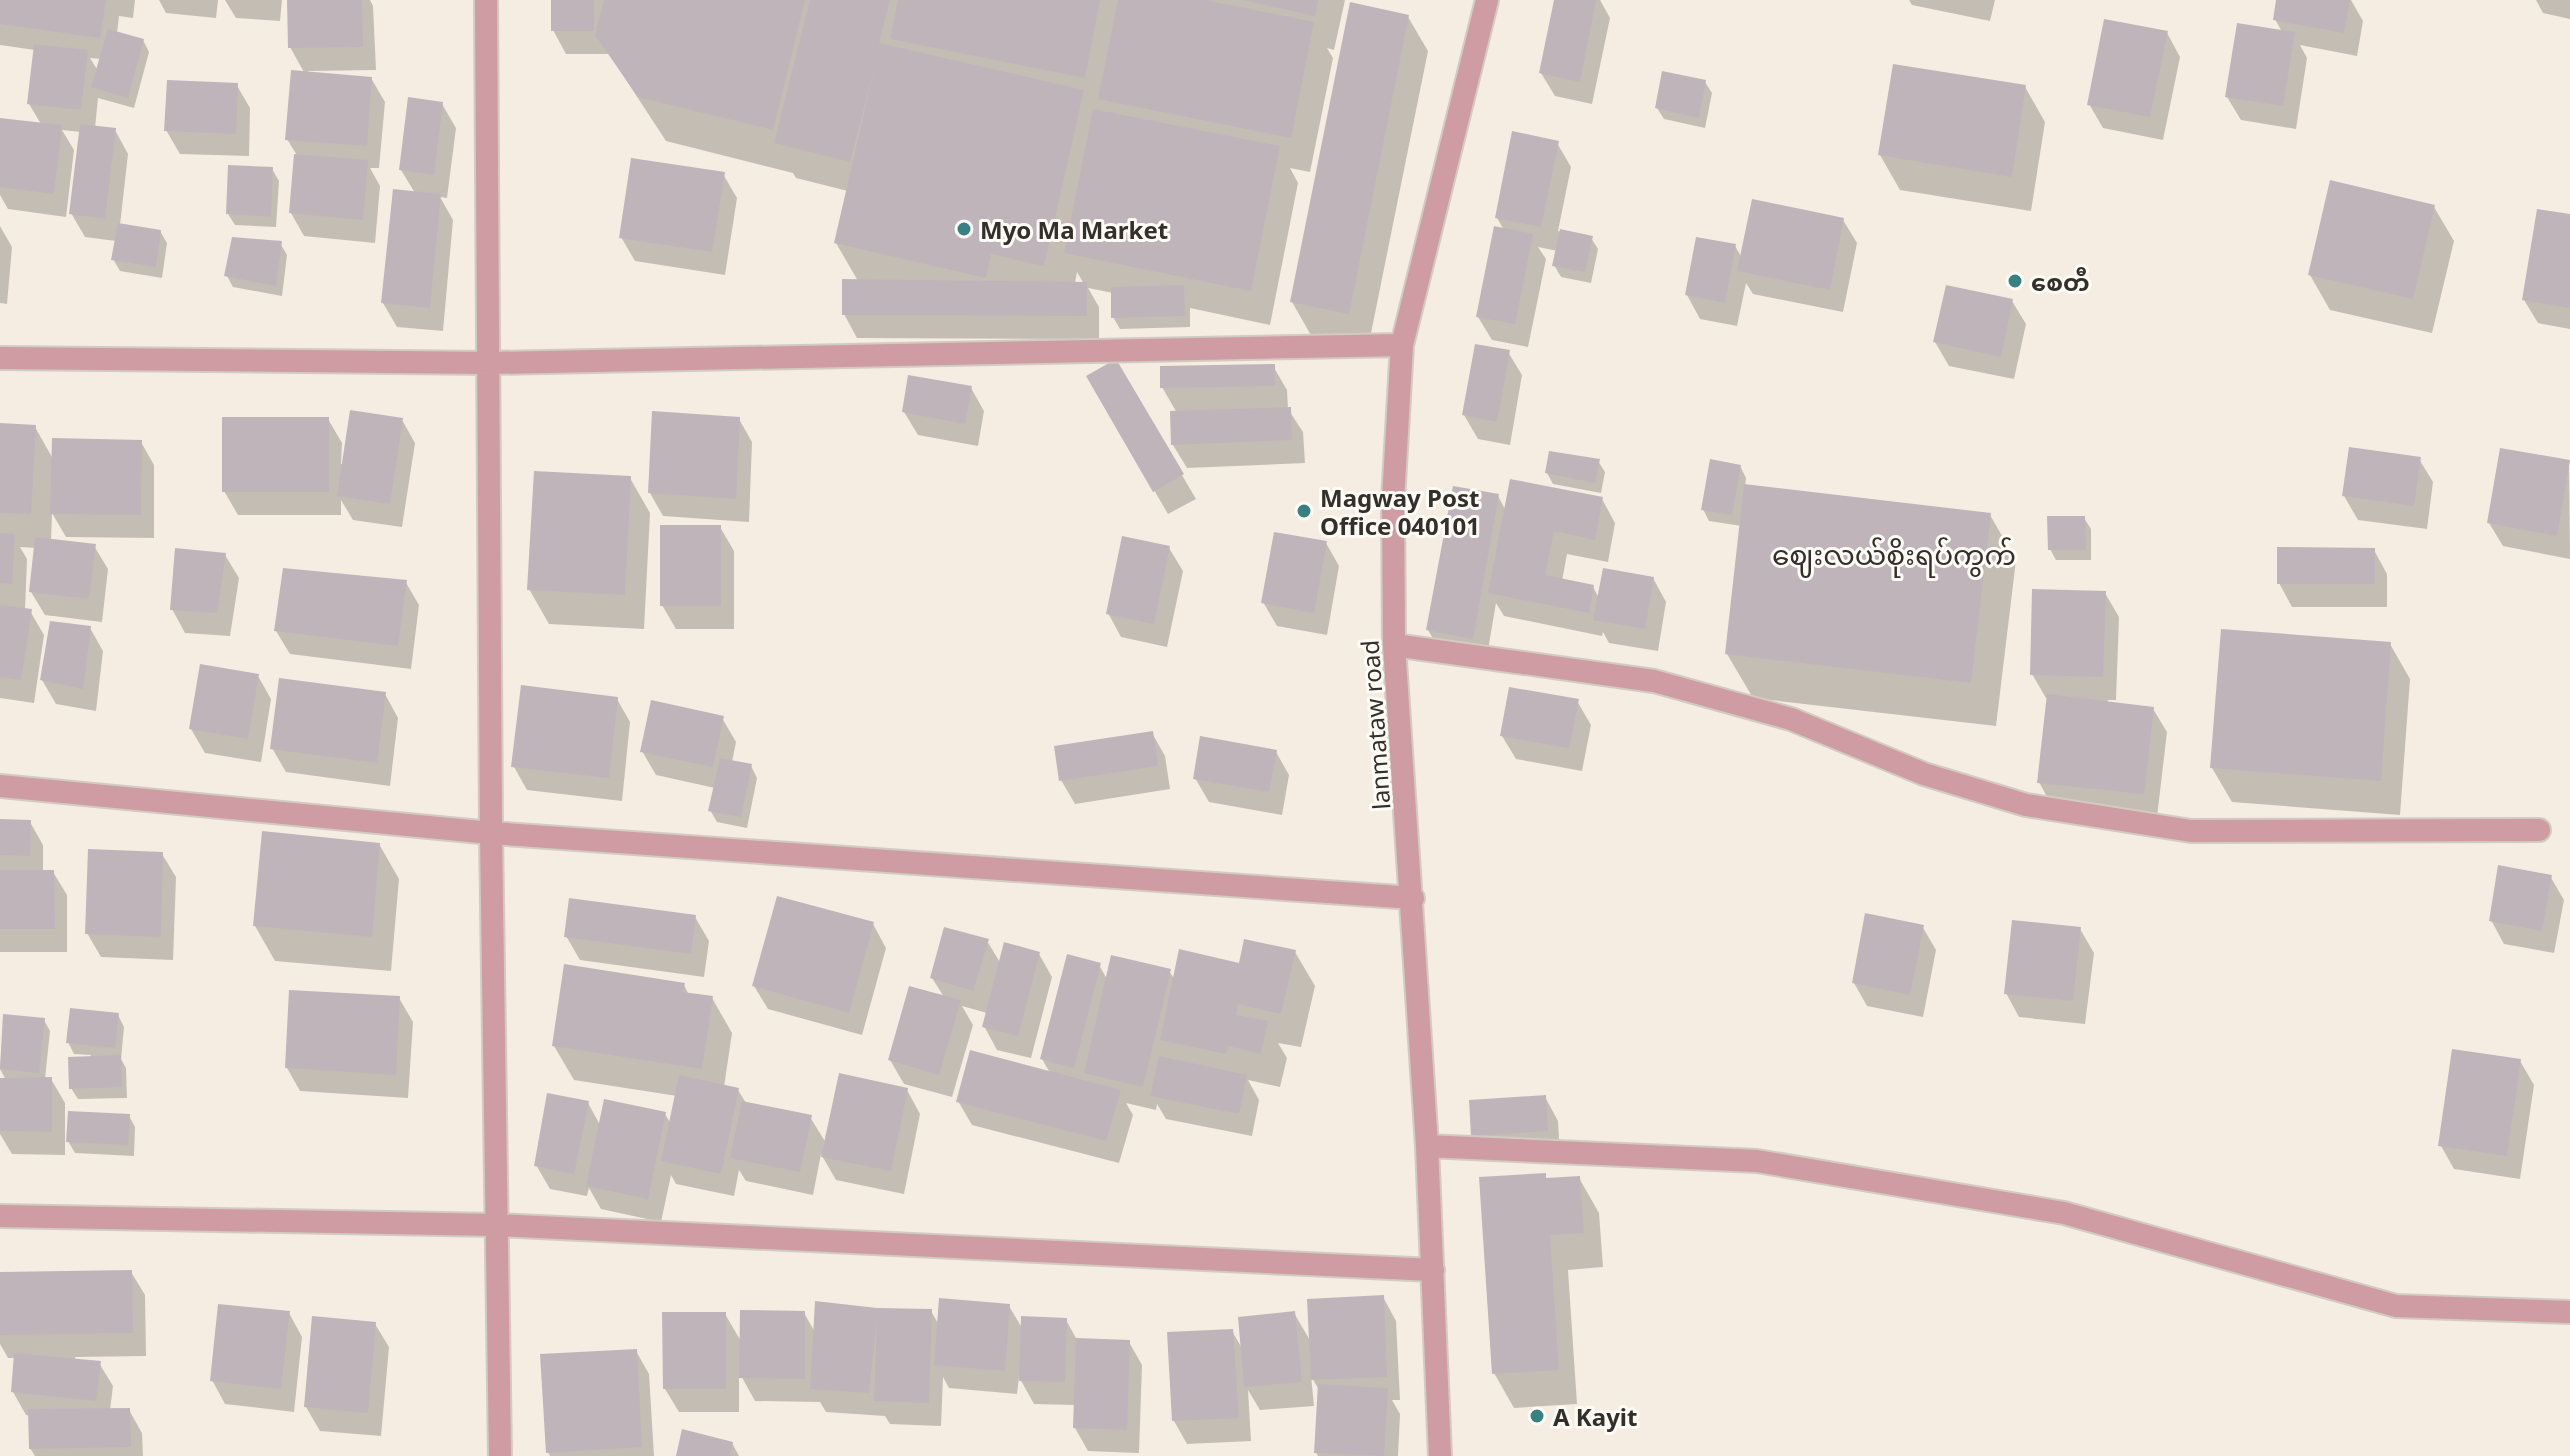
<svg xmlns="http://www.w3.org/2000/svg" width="2570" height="1456" font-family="'Noto Sans','Noto Sans Myanmar',sans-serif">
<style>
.shadow{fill:#0003;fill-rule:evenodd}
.building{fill:#c0b4bb}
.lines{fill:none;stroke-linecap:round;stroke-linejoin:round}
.minor-casing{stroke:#d2cbc1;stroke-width:26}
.minor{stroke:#ce9ca2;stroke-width:22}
.poi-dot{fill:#388183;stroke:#fefbf7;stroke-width:3}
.labels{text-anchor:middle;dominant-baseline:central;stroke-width:6;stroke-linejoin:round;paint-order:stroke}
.poi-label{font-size:24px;font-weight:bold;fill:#33302c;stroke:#fefbf7;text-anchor:start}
.street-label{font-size:24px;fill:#33302c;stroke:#fefbf7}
.quarter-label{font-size:28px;fill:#33302c;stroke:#fefbf7}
</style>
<rect width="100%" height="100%" fill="#f5ede2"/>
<path class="shadow" d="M0,0H135L133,18L119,16L117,33L143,40L149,52L134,108L98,98L95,128L115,130L128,154L120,225L160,231L167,243L162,278L120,271L113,259L116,241L85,237L71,213L81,132L62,130L74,150L66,217L8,209L0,195V137L41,124L29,104L35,50L0,45ZM90,58L101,59L98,71Z
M159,0H218L216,18L166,13Z
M225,0H282L280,21L236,18Z
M289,0H370L373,6L376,70L308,71V74L371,78L385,102L379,168H370L380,186L375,243L304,236L291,213L298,157L287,139L305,74L290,47Z
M553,0H1345L1334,50L1327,48L1333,58L1310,172L1290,168L1298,183L1270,325L1190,308V327L1120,329L1113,317V293L1088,288L1099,307V339L857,338L844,314L858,281L836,243L848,191L796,178L793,173L666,141L609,54H566L553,30ZM1077,272L1084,284L1075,283Z
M1556,0H1600L1610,18L1592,104L1555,96L1541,73Z
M1909,0H1995L1990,21L1912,5Z
M2278,0H2351L2363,21L2357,56L2300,45L2307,58L2296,129L2241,120L2227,97L2282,32L2275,19Z
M2536,0H2570V19L2543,13Z
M1408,17L1428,51L1368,348L1312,337L1292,302Z
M2167,33L2180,57L2163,140L2103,128L2089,104Z
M1705,82L1712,93L1705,128L1664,119L1657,108Z
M236,84L250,108L249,156L180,154L166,130Z
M2025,87L2045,122L2031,211L1900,190L1880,155Z
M442,104L456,128L447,198L440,197L453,220L443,331L397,327L383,303L415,193L401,170Z
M1557,143L1571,167L1558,231L1591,238L1598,249L1591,283L1561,277L1554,265L1558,251L1538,247L1546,259L1528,347L1492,340L1478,317L1504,230L1497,218Z
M272,169L279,181L276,227L235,225L228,214Z
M723,174L737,198L725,275L635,261L621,237Z
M2434,207L2454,241L2432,333L2330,310L2310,275Z
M2570,216V329L2538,323L2524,300Z
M1843,220L1857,243L1843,312L1753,294L1746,283L1737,326L1700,319L1687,295L1735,246L1742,258Z
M0,226L12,247L7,304L0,303Z
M280,243L287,255L282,296L233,287L227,276Z
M2012,301L2026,324L2014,379L1949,366L1935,342Z
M1508,352L1522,375L1510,445L1478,439L1464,415Z
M1115,361L1196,499L1168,514L1088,377Z
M1273,366L1287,390L1288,409L1303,432L1305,463L1187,468L1173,445L1177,413L1162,387Z
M971,388L984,411L978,446L918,435L904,412Z
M328,419L342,443L341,464H344L402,420L415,443L402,527L353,520L341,500V515H238L224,491Z
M739,419L752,442L749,522L663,516L650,493Z
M0,425L35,427L53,459L141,442L154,465V538L66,537L52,513L51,541L94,546L108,569L102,622L45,615L31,592L36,548L20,547L27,559L25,610L30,611L44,635L34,703L0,698Z
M2419,459L2433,482L2427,529L2358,520L2344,496Z
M1598,461L1605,472L1601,493L1553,484L1547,473Z
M2569,462L2570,559L2503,546L2489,523Z
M1740,466L1746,478L1745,486L1990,515L2016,560L1996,726L1753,698L1727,654L1742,526L1709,521L1703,509Z
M630,478L650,513L644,629L549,624L529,589Z
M1498,496L1506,511L1602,499L1615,523L1608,562L1567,554L1562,581L1593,587L1599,598L1653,578L1666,602L1658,651L1609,643L1603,632L1602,636L1504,616L1496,603L1486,662L1442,654L1428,630Z
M2084,518L2091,529V560H2056L2050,549Z
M720,527L734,551V629H676L662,605Z
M1326,543L1339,566L1327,635L1277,626L1263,602Z
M1169,548L1183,571L1167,647L1121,637L1108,613Z
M2374,550L2387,574V607H2292L2279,583Z
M225,555L239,578L230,636L185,633L172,609Z
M405,581L419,605L411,669L290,654L276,631Z
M2105,593L2119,617L2116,700H2108L2107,703L2153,709L2167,732L2157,817L2052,806L2039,782L2048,698H2046L2032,674Z
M90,628L103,651L96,711L56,704L42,680Z
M2390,644L2410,679L2400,815L2232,802L2212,768Z
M258,676L271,699L261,762L205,753L191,729Z
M385,694L398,718L390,786L286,772L272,748Z
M617,699L630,722L622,801L527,790L514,767Z
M1577,701L1591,725L1582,771L1516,759L1502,736Z
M722,718L736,742L732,762L751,766L757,778L747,828L717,822L710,810L715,788L656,775L642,751Z
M1152,733L1165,756L1170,789L1075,804L1061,780Z
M1276,752L1289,775L1282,815L1209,802L1195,778Z
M0,821L30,822L43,845V872H53L67,895V952H0Z
M379,844L399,879L391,971L275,961L255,926Z
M162,854L176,877L173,960L101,957L87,933Z
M2550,876L2564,900L2554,953L2504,944L2491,920Z
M695,917L709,941L704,977L580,960L566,936Z
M873,924L886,948L862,1035L768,1009L754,986Z
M1922,926L1936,950L1923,1017L1867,1006L1854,983Z
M2080,929L2094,953L2085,1024L2019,1017L2006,993Z
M987,941L1001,964L1039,954L1052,977L1031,1058L997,1050L984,1026L987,1013L962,1006L973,1025L952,1097L904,1084L890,1060L944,997L932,978Z
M1295,952L1315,986L1301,1047L1278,1043L1287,1058L1280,1087L1248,1080L1259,1100L1252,1136L1166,1119L1157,1104L1156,1110L1126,1103L1133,1115L1119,1163L972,1125L958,1101L1050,1073L1042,1059L1099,965L1107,979L1169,971L1175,980Z
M684,985L689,995L712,998L732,1033L724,1087L738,1090L746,1103L810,1117L826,1143L907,1090L920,1114L904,1194L836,1180L821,1154L813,1195L746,1181L739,1170L734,1196L676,1184L671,1175L661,1222L601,1209L589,1188L587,1196L550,1189L536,1165L588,1103L600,1125L665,1114L671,1124L677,1096L574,1080L554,1046Z
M399,998L413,1022L408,1098L300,1091L287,1068Z
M118,1015L124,1027L121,1059L126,1068L127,1098L78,1099L71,1088L91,1055L74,1054L68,1042Z
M4,1016L44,1020L50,1031L45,1079H51L65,1103V1155L12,1154L0,1134V1080H6L0,1069Z
M2520,1061L2534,1085L2520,1179L2454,1169L2441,1146Z
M1545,1097L1558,1121L1560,1155L1487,1159L1473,1135Z
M129,1116L135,1127L134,1156L75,1153L68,1141Z
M1545,1175L1547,1180L1579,1178L1599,1213L1603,1267L1568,1270L1577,1404L1514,1408L1494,1373Z
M131,1272L145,1295L146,1356L75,1357V1360L99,1363L113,1386L110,1410H129L142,1433L143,1456H35L30,1448V1416L26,1415L13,1392L16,1358H8L0,1344V1274Z
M1383,1297L1396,1321L1400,1400H1392L1400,1414L1398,1456H1318L1316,1452L1319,1390L1311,1376L1314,1406L1260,1410L1248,1390L1251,1441L1187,1444L1174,1421L1232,1331L1243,1350L1294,1313L1311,1342Z
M1009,1306L1022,1328L1066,1320L1077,1340L1129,1342L1142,1365L1139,1453L1088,1451L1075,1428L1076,1405L1034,1404L1019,1377L1017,1394L949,1388L943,1377L941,1426L890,1424L885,1416L826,1412L820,1402L755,1401L739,1372V1412H679L665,1389L725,1314L742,1343L804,1313L815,1332L877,1310L931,1311L939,1325Z
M289,1313L302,1337L294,1412L225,1404L212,1380Z
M375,1324L389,1347L381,1436L320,1431L306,1407Z
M636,1351L649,1374L654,1456H550L548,1452Z
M732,1443L739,1456H678Z"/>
<path class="building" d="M0,0H106L100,38L0,24Z
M287,0H362L363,47L288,48Z
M551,0H594V31H551Z
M604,0H805L773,130L638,97L595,35Z
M810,0H890L879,43L1084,90L1044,266L991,254L986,278L834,243L876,61L850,162L774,143Z
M898,0H1100L1085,78L890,39Z
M1118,0H1205L1314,22L1291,138L1098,99Z
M1243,0H1318L1315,16Z
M1554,0H1596L1580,82L1539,73Z
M2276,0H2350L2344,33L2273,20Z
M1350,2L1409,15L1349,314L1290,302Z
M2104,19L2168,31L2150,117L2087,105Z
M2237,23L2295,32L2283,106L2225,97Z
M108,29L144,39L128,98L91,87Z
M34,44L88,50L81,110L27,104Z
M1893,64L2026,85L2012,177L1878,155Z
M291,70L372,77L367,146L285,140Z
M1662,71L1706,80L1699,118L1655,108Z
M167,80L238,83L236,134L164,131Z
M408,97L443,102L434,175L399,170Z
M1093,109L1280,146L1251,291L1064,253Z
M0,118L62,125L54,194L0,187Z
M80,124L116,128L105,219L69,214Z
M1512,131L1559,141L1541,227L1495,218Z
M294,154L368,160L363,220L289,213Z
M631,158L725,172L712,252L619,238Z
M228,165L273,167L271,217L226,214Z
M2330,180L2435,205L2413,299L2308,275Z
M393,189L441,194L430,308L381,303Z
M1752,199L1844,218L1830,290L1737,271Z
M2537,209L2570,214V308L2522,300Z
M118,223L161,230L156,267L111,260Z
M1494,226L1533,234L1515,324L1476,317Z
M1560,229L1593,236L1585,272L1552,266Z
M232,237L282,241L276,286L224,276Z
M1696,237L1736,244L1725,303L1685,295Z
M842,279L1087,282V316L842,315Z
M1184,285L1185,316L1111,318V287Z
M1946,285L2013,299L2001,357L1933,342Z
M1475,344L1510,350L1497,422L1462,415Z
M1116,359L1184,474L1153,492L1086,376Z
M1275,364V386L1160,388V366Z
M908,375L972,386L965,424L902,412Z
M1291,407L1292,440L1171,445L1170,411Z
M350,410L403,418L390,504L337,496Z
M652,411L740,417L736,499L648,493Z
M222,417H329V492H222Z
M0,423L36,425L31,514L0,513Z
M52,438L142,440L141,515L50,514Z
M2349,447L2421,457L2414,506L2342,496Z
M2500,448L2570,460L2557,536L2487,523Z
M1549,451L1600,459L1595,483L1545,473Z
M1710,459L1741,465L1732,515L1701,510Z
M534,471L631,476L625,595L527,590Z
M1510,479L1603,497L1595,540L1554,531L1545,575L1594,585L1589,613L1488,593Z
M1744,484L1991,513L1971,683L1725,654Z
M1453,486L1499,494L1473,639L1426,630Z
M2047,516H2085L2086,550H2048Z
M660,525H721V606H660Z
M1274,532L1327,541L1314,613L1261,603Z
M0,533L15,534L12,584L0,583Z
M1122,536L1170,546L1154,624L1106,614Z
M35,537L96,544L89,599L29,592Z
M2277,547L2375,548V584H2277Z
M175,548L226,553L217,613L170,610Z
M283,568L407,580L398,646L274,631Z
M1603,568L1654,577L1645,629L1593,620Z
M2032,589L2106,591L2103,677L2030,675Z
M0,605L32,609L21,680L0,677Z
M50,621L91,626L83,689L40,680Z
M2221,629L2391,642L2381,781L2210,768Z
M200,664L259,674L248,739L189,729Z
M279,678L386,692L377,763L270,749Z
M521,685L618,697L609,778L511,767Z
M1509,687L1579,699L1569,748L1500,736Z
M2047,694L2154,707L2144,794L2037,783Z
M651,700L724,716L713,767L640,752Z
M1153,731L1158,766L1059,781L1054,746Z
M1200,736L1277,750L1269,792L1193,779Z
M720,758L752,764L741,817L708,811Z
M0,819L31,820L30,856L0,855Z
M262,831L380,843L372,937L253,926Z
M88,849L163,852L161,937L85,934Z
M2498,865L2552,875L2542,931L2489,921Z
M0,870H54L55,929H0Z
M777,896L874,922L849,1013L752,986Z
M569,898L696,915L691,954L564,937Z
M1865,913L1924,925L1910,995L1852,983Z
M2012,920L2081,927L2073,1001L2004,994Z
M944,927L989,939L973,991L930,978Z
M1244,939L1296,950L1281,1014L1238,1004L1236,1015L1268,1021L1261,1054L1228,1046L1226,1054L1160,1040L1179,949L1239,963Z
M1004,942L1040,952L1018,1036L982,1027Z
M1067,954L1101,963L1074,1068L1040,1059Z
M1111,955L1171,969L1143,1087L1084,1073Z
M564,964L685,983L683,992L713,996L702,1069L552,1046Z
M909,986L961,1000L939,1075L888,1060Z
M289,990L400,996L396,1075L285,1068Z
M70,1008L119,1013L115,1048L66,1043Z
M3,1014L45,1018L39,1073L0,1069Z
M2452,1049L2521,1059L2507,1156L2438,1146Z
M970,1050L1121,1090L1106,1141L956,1102Z
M121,1055L122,1087L69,1089L68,1057Z
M1159,1056L1247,1075L1239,1114L1150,1096Z
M839,1073L908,1088L891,1171L821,1157Z
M679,1075L739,1088L721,1174L661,1161Z
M52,1077V1132L0,1131V1078Z
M547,1093L589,1101L574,1174L534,1166Z
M1546,1095L1548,1131L1471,1136L1469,1100Z
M604,1099L666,1112L648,1199L586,1186Z
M742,1101L812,1115L800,1172L730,1158Z
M68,1111L130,1114L128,1145L66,1142Z
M1546,1173V1178L1580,1176L1584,1233L1550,1235L1559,1370L1492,1374L1479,1177Z
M132,1270L133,1333L0,1335V1272Z
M1384,1295L1387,1377L1311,1380L1307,1299Z
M939,1298L1010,1304L1005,1371L934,1365Z
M815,1301L877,1308L932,1309L929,1403L874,1401L877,1320L869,1393L810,1389Z
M218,1304L290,1311L281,1389L210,1381Z
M740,1310L805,1311V1379L739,1378Z
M1295,1311L1302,1382L1244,1387L1238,1317Z
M662,1312H726V1389H663Z
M312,1316L376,1322L368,1413L304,1407Z
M1021,1316L1067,1318L1065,1382L1019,1381Z
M1233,1329L1239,1418L1172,1421L1167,1332Z
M1076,1338L1130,1340L1127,1430L1073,1428Z
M637,1349L642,1447L546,1453L540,1354Z
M14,1353L101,1361L96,1401L11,1392Z
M1318,1384L1388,1388L1384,1456L1314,1453Z
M130,1408L131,1447L29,1449L28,1409Z
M682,1429L733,1442L730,1456H676Z"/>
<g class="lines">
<g class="minor-casing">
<path id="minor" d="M486,0L491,833L500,1456
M0,358L490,363L1402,345
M1394,645L1654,681L1791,719L1924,774L2026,805L2191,831L2539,830
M0,786L491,833L1413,898
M1427,1146L1757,1161L2064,1213L2396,1306L2570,1312
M0,1216L496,1225L1433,1270
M1440,1456L1427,1146L1394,645L1393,500L1402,345L1487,0"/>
</g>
<use href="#minor" class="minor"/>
</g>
<g class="poi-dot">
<circle cx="964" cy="229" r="8"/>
<circle cx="2015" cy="281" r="8"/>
<circle cx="1304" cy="511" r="8"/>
<circle cx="1537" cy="1416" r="8"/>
</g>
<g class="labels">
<g class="poi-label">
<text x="980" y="229">Myo Ma Market</text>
<text x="2031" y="281">စေတီ</text>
<text x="1320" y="497">Magway Post<tspan x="1320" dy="28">Office 040101</tspan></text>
<text x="1553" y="1416">A Kayit</text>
</g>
<g class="street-label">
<text transform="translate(1375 725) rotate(-94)">lanmataw road</text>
</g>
<g class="quarter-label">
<text x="1894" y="554">ဈေးလယ်စိုးရပ်ကွက်</text>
</g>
</g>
</svg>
